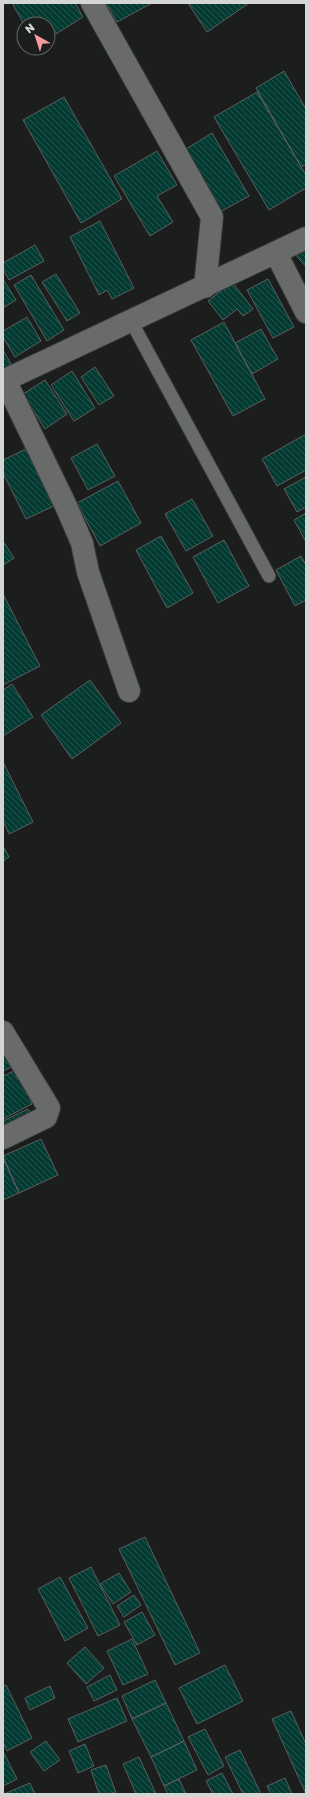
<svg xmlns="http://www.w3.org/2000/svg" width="309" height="1797" font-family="'Golos Text',sans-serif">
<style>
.building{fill:url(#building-back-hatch);stroke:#5b5e5e}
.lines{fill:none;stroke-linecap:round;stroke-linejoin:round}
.lane-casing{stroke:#373939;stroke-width:15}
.street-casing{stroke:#373939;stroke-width:24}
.lane{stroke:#686b6a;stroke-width:13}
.street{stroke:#686b6a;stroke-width:22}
</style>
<defs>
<pattern id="building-back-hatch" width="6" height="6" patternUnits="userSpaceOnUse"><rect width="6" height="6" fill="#033b33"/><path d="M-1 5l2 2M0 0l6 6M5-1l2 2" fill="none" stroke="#275750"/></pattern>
</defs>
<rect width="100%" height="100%" fill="#1b1e1d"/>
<path class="building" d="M16,3H75L83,17L48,39V24H24L13,5Z
M106,3H152L117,22Z
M188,3H249L207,32Z
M284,71L306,109V164L301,167L256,88Z
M257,92L306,175V188L269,210L214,117Z
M64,97L122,199L81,223L23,120Z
M212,133L249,196L222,211L186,149Z
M157,151L177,185L157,196L173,222L150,236L114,176Z
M100,221L134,288L112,299L107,290L99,295L70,237Z
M35,245L44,261L9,280L3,269V263Z
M306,245V267L295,254Z
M56,274L80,313L67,321L42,282Z
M31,275L64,330L47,341L14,285Z
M3,279L16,300L3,308Z
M268,279L294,327L273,338L247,290Z
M232,282L253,309L243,316L237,309L223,320L208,301Z
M27,317L41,341L15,357L3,337V331Z
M224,322L265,399L233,416L191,340Z
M261,329L278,359L252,374L235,343Z
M3,350L11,364L3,369Z
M95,367L114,396L99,405L81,377Z
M72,371L95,408L74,421L51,385Z
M45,380L67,414L45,429L23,394Z
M306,434V470L277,486L262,459Z
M97,444L115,476L88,490L71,458Z
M32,446L60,503L26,519L3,473V460Z
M306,477V507L297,512L284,489Z
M118,481L141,523L100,546L77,503Z
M192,499L213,536L186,551L165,514Z
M306,513V542L294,520Z
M161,536L193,593L167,608L136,550Z
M224,540L249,586L218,603L193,557Z
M3,541L14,558L3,565Z
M301,556L306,565V600L295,606L276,570Z
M3,594L40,666L3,685Z
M90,680L121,723L72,759L41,715Z
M12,684L33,717L3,736V690Z
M3,762L33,822L9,834L3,821Z
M3,846L9,857L3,861Z
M3,1052L11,1067L3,1071Z
M16,1070L32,1104L3,1119V1076Z
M28,1109L33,1118L3,1132V1121Z
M41,1139L58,1175L19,1193L3,1156Z
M3,1158L19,1193L3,1200Z
M145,1537L200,1653L175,1665L119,1549Z
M91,1567L120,1625L98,1636L69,1578Z
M119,1573L131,1592L113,1604L100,1584Z
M60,1577L88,1628L65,1641L38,1589Z
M134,1595L141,1605L124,1617L117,1606Z
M142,1612L155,1635L137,1645L124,1622Z
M132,1639L148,1674L123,1685L107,1651Z
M85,1647L104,1668L86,1684L67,1663Z
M225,1665L243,1701L197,1724L179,1688Z
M110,1675L117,1690L94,1701L87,1687Z
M155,1680L166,1703L132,1719L122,1696Z
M6,1685L32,1738L7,1751L3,1743V1686Z
M50,1686L55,1698L30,1710L25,1698Z
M117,1698L127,1721L78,1742L68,1719Z
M166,1703L184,1741L151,1757L132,1719Z
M291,1711L306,1744V1794L272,1719Z
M205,1729L224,1766L208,1775L188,1737Z
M46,1741L60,1760L44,1771L30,1752Z
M184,1741L197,1770L164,1786L151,1757Z
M85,1744L94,1766L78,1773L69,1751Z
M240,1750L261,1794H243L225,1757Z
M3,1751L17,1779L3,1786Z
M139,1757L156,1794H136L123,1764Z
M106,1765L116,1793L99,1794L91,1770Z
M222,1773L233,1794H213L206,1781Z
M285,1778L292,1794H271L267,1786Z
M179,1779L186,1794H168L164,1786Z
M30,1783L35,1794H4Z"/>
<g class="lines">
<g class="lane-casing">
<path id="lane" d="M131,321L269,576"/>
</g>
<g class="street-casing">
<path id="street" d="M92,3L212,217L205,287
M276,253L306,312
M5,380L66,506L82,543L88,572L129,691
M3,381L306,238
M3,1032L49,1108L46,1117L3,1138"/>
</g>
<use href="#lane" class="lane"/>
<use href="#street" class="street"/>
</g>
<rect width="309" height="1797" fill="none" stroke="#d4d6d5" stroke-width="8"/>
<g transform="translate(36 36) rotate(321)"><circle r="19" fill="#1b1e1d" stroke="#656867"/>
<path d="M0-3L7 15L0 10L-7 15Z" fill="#f59b9e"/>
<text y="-6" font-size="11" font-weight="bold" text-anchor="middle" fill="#d4d6d5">N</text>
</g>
</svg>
